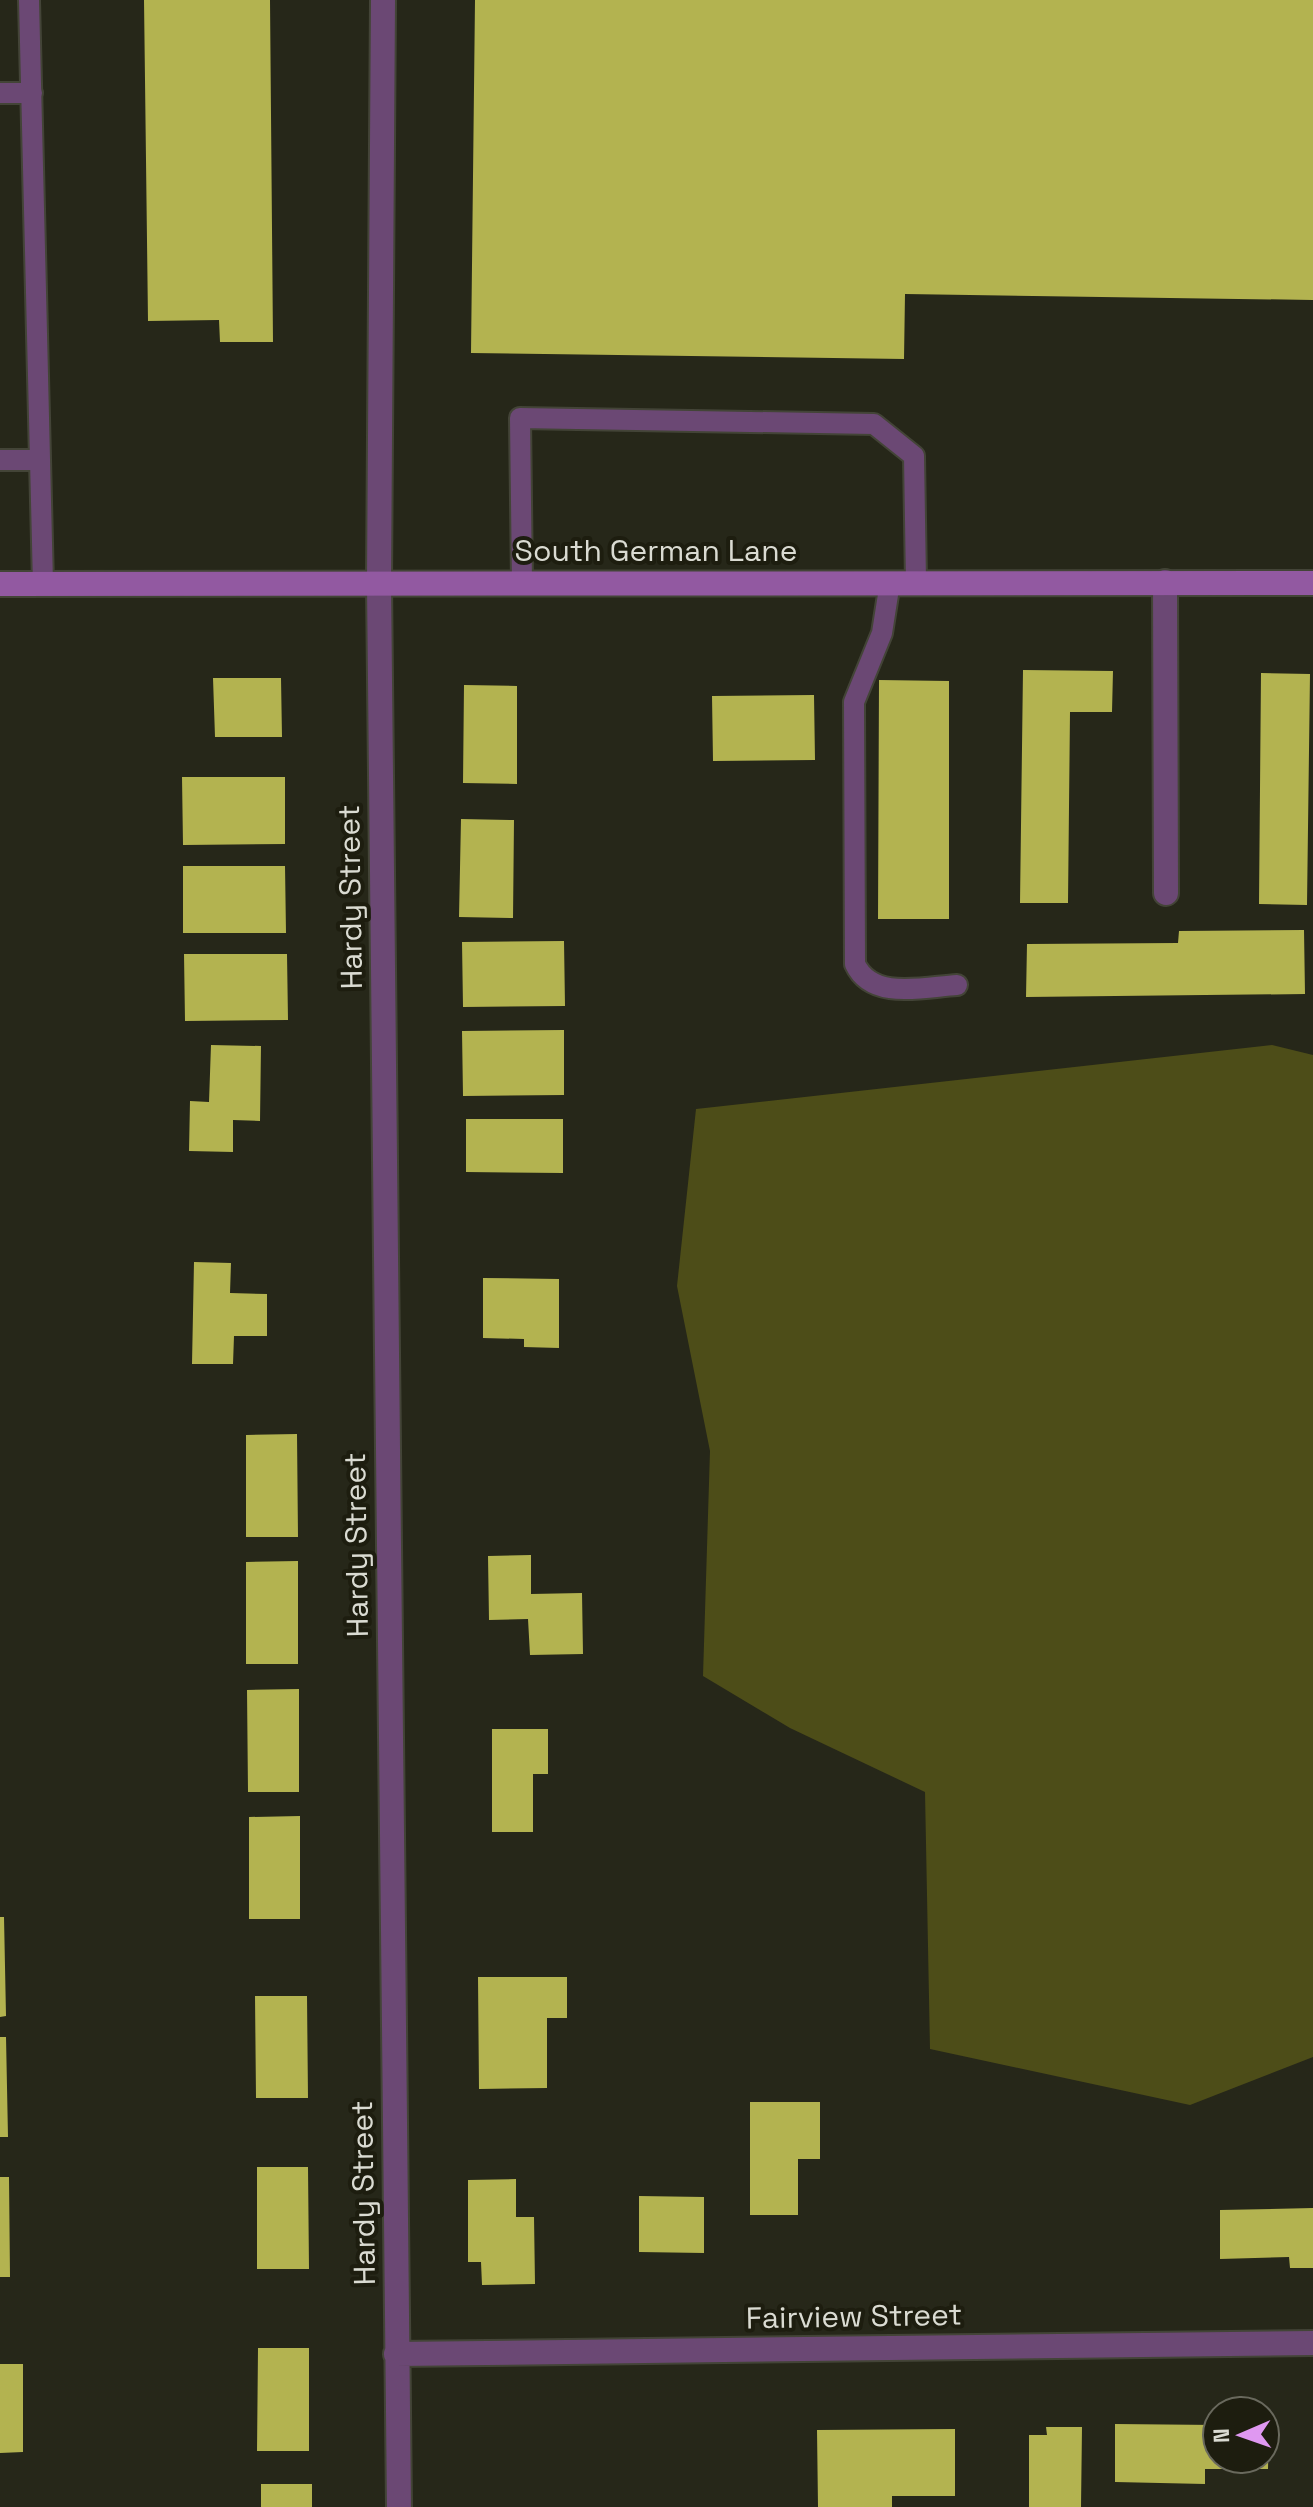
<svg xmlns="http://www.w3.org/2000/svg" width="1313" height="2507" font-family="'Space Grotesk',sans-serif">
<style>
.forest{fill:#4d4d18}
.building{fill:#b3b350}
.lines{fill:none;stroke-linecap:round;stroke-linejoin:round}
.lane-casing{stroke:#434437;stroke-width:24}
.street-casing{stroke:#434437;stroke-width:28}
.secondary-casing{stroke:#434437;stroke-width:28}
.lane{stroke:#6b4874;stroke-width:20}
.street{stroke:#6b4874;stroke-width:24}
.secondary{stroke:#9259a1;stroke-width:24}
.labels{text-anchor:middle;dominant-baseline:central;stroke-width:8;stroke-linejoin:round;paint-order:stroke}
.street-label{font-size:30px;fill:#dadbd2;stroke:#1d1d0f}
</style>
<rect width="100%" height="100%" fill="#262719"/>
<path class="forest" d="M1272,1045L1313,1055V2057L1190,2105L930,2049L925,1792L790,1728L703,1676L710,1451L677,1286L696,1109Z"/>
<path class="building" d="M144,0H270L273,342H220L219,320L148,321Z
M475,0H1313V300L905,294L904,359L471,353Z
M1023,670L1113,671L1112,712H1070L1068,903H1020Z
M1261,673L1310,674L1307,905L1259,904Z
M213,678H281L282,737H215Z
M879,680L949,681V919H878Z
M464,685L517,686V784L463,783Z
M814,695L815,760L713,761L712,696Z
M182,777H285V844L183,845Z
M461,819L514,820L513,918L459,917Z
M183,866H285L286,933H183Z
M1304,930L1305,994L1026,997L1027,944L1178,943L1179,931Z
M564,941L565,1006L463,1007L462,942Z
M184,954H287L288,1020L185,1021Z
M564,1030V1095L463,1096L462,1031Z
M211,1045L261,1046L260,1121L233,1120V1152L189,1151L190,1101L209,1102Z
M466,1119H563V1173L466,1172Z
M194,1262L231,1263L230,1293L267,1294V1336H234L233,1364H192Z
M483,1278L559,1279V1348L524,1347V1339L483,1338Z
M297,1434L298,1537H246V1435Z
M531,1555V1594L582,1593L583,1654L530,1655L528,1619L489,1620L488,1556Z
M298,1561V1664H246V1562Z
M299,1689V1792H248L247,1690Z
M492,1729H548V1774H533V1832H492Z
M300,1816V1919H249V1817Z
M0,1917H4L6,2016L0,2017Z
M478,1977H567V2018H547V2088L479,2089Z
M255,1996H307L308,2098H256Z
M0,2037H6L8,2137H0Z
M750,2102H820V2159H798V2215H750Z
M257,2167H308L309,2269H257Z
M0,2177H9L10,2277H0Z
M516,2179V2217H534L535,2284L482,2285L481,2262H468V2180Z
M639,2196L704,2197V2253L639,2252Z
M1313,2208V2268H1290L1289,2257L1220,2259V2210Z
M258,2348H309V2451H257Z
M0,2364H23V2452L0,2453Z
M1115,2424L1217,2425V2459H1265V2426H1269L1268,2469H1205V2484L1115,2482Z
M1046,2427H1082L1081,2507H1029V2435H1047Z
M955,2429V2496H892V2507H818L817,2430Z
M261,2484H312V2507H261Z"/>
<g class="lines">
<g class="lane-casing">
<path id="lane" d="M29,0L43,584
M0,93H32
M0,460H39
M890,582L882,633L854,702L855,964C872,1001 924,987 957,985
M522,583L520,418L874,424L914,456L916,582"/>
</g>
<g class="street-casing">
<path id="street" d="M383,0L379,583L399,2507
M1165,582L1166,893
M396,2354L1313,2343"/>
</g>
<g class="secondary-casing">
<path id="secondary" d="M0,584L1313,583"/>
</g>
<use href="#lane" class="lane"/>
<use href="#street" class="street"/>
<use href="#secondary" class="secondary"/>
</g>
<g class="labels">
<g class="street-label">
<text x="656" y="550">South German Lane</text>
<text transform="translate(350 897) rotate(-91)">Hardy Street</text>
<text transform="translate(356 1545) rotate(-91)">Hardy Street</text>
<text transform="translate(363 2193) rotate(-91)">Hardy Street</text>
<text transform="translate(854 2316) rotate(-1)">Fairview Street</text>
</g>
</g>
<g transform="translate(1241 2435) rotate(268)"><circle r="38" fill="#1d1d0f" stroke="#69695d" stroke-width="2"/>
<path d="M0-6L14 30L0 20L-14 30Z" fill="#df98f1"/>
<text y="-12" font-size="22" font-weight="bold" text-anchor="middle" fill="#dadbd2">N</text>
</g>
</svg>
